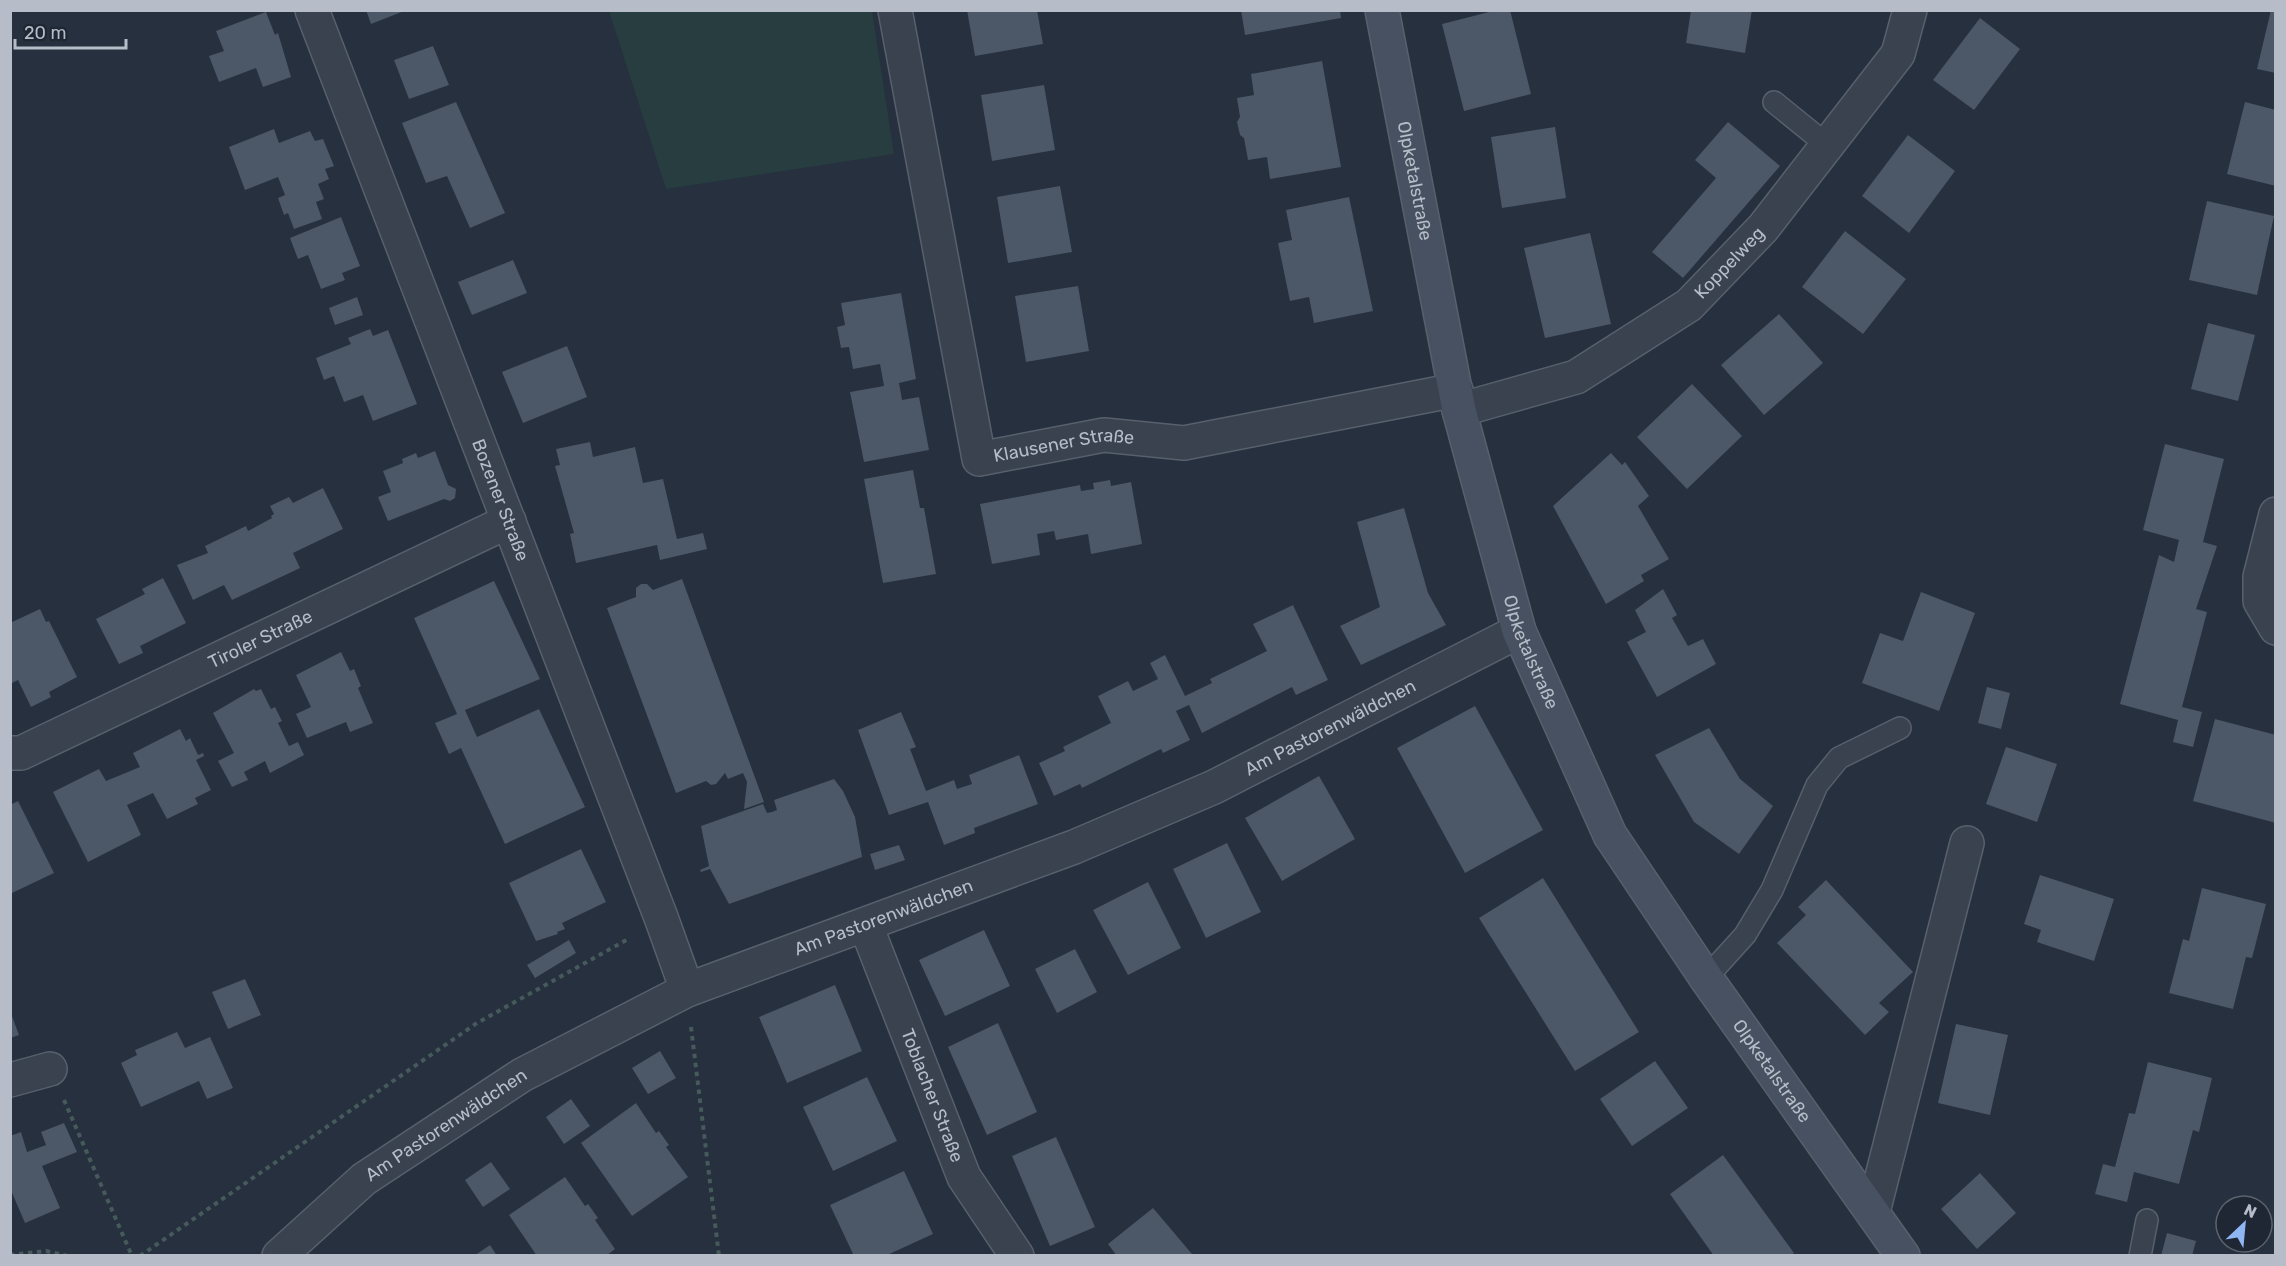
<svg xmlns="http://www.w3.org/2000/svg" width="2286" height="1266" font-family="Rubik,sans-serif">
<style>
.green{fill:#273d3f}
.building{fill:#4c5767}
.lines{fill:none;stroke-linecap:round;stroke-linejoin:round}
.lane-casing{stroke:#57606c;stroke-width:24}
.street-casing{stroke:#57606c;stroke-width:36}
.secondary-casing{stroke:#57606c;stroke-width:36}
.path{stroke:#465a5c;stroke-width:4;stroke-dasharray:4.5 4.5;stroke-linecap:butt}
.lane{stroke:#39424e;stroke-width:21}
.street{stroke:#39424e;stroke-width:33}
.secondary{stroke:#485161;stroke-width:33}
.labels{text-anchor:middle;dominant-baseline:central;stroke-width:4.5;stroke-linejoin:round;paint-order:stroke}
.street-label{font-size:18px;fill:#b6bdc9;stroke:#1e2733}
</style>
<rect width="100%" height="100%" fill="#26303e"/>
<path class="green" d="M609,11H872L894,154L666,189Z"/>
<path class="building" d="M366,10H404V11L371,24Z
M967,10H1037L1043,44L975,56Z
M1241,10H1340L1341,18L1245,35Z
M1497,10H1510L1531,94L1464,111L1442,24Z
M1691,10H1752L1745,53L1686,43Z
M2271,10H2276V73L2257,69Z
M266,12L275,35L278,33L291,77L263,87L256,68L219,82L209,56L224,51L216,31Z
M1980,18L2020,49L1974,110L1933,80Z
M433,46L449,85L409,99L394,60Z
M1322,61L1341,167L1270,179L1267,157L1248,160L1244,138L1240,135L1237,122L1240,117L1237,98L1254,95L1251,74Z
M1044,85L1055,150L992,161L981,95Z
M456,102L505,213L470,228L447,176L426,183L402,123Z
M2245,102L2276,110V186L2227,174Z
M1728,122L1780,166L1683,278L1652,252L1716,178L1695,160Z
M1555,127L1566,198L1502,208L1491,137Z
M274,129L279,143L310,131L315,141L323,139L334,166L325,169L329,179L318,184L324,199L316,202L322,219L294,229L288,213L284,215L278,198L285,195L278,177L245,190L229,147Z
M1908,135L1955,171L1909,233L1862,196Z
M1060,186L1072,252L1008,263L997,197Z
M1349,197L1373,311L1314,323L1309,297L1290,301L1278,243L1292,240L1286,210Z
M2207,201L2274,216L2257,295L2189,280Z
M341,217L360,266L342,273L345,280L321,289L308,255L298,259L290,238Z
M1845,231L1906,279L1863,334L1802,287Z
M1590,233L1611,324L1545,338L1524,248Z
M513,260L527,293L472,315L458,282Z
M1078,286L1089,351L1026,362L1015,296Z
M901,293L916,379L899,383L902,400L919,397L929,450L864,462L850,392L884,386L880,364L853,369L849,347L841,348L837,327L845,325L841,303Z
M357,297L363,315L335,325L329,308Z
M1779,314L1823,363L1764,415L1721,365Z
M2208,323L2255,335L2238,401L2191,389Z
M370,329L373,336L388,330L417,404L373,421L363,395L344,402L334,376L324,380L316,358L351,344L348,338Z
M567,346L587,397L523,423L502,372Z
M1692,384L1742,436L1687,489L1637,437Z
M590,442L593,457L635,447L643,483L663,479L677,539L703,533L707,549L660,560L657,545L576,563L570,534L574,533L555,466L560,465L556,449Z
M2165,444L2224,459L2203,542L2217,546L2196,609L2207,612L2182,707L2202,712L2193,747L2173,742L2178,720L2120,704L2159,555L2174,562L2179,540L2143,530Z
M435,451L448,485L456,489L455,498L450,501L444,499L388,521L378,497L391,492L383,471L403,463L402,459L416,453L418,458Z
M1611,453L1622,465L1625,462L1649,496L1638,506L1669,559L1641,575L1644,581L1606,604L1553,506Z
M913,470L920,508H924L936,574L883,583L864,479Z
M1110,480L1111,486L1131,482L1142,544L1091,554L1088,534L1056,540L1054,531L1037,534L1040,555L992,564L980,504L1080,485L1081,491L1094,489L1093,483Z
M323,488L343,529L293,553L300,568L232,600L224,585L193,600L177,565L208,553L205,546L246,526L248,531L272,518L271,516L274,514L270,506L289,497L293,503Z
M1404,508L1428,593L1446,625L1361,665L1340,626L1380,607L1357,522Z
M163,578L186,623L140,646L143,653L119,664L96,619L145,594L142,589Z
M682,579L764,802L744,809L747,782L743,773L728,779L725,773L716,784L711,785L706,781L676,793L607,608L636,597V588L641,584H647L653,590Z
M494,581L540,679L465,710L477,737L539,709L585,807L505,844L461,748L449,754L435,723L457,714L414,618Z
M1663,589L1677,615L1672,618L1688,646L1703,639L1716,664L1657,697L1627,642L1646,632L1635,610Z
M1921,592L1975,613L1939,711L1862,683L1880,633L1903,641Z
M1293,605L1328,680L1296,695L1292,687L1202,733L1189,705L1176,711L1190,740L1163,753L1161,749L1082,788L1080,784L1054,796L1039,763L1065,751L1063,747L1111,723L1098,696L1128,681L1133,691L1158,679L1150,663L1165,655L1185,696L1212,683L1210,679L1267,651L1253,624Z
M40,609L46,622L49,621L77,677L49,692L51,697L31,707L18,680L12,683L10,680V623Z
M341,652L350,671L354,669L361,686L358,688L373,723L350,732L346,722L307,738L296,714L311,707L296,675Z
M1987,687L2010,693L2001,729L1978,723Z
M254,689L256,691L261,689L271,709L275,707L282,721L278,723L289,746L298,742L304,755L270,773L265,761L244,772L248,780L232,787L218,761L234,753L213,713Z
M1475,706L1543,830L1465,873L1397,748Z
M901,712L916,747L910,749L926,791L954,780L957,789L972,784L969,775L1019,755L1038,804L974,828L975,833L944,845L928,802L889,815L858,730Z
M2215,719L2276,735V823L2193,801Z
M1709,728L1740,779L1773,806L1739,854L1694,822L1655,755Z
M180,729L186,741L190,738L198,755L203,753L204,756L196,760L211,790L195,798L198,804L167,819L153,793L127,805L141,835L88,862L53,792L99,769L106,781L140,767L133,753Z
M2006,747L2057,764L2037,822L1986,804Z
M1319,776L1355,839L1282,881L1245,818Z
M834,779L843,791L855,817L862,857L729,904L710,869L701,872L700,870L709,866L701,826L763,804L767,813L772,812L777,810L774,800Z
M18,801L54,873L10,894V805Z
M1227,843L1261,912L1206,938L1173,869Z
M899,845L905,860L875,870L870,854Z
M581,849L606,902L562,923L565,929L557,932L558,934L536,941L509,883Z
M2040,875L2114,899L2094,961L2037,942L2041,930L2024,924Z
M1543,878L1639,1032L1575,1071L1479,918Z
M1826,880L1913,972L1879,1003L1889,1012L1865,1035L1777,943L1806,915L1798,907Z
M1148,882L1181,948L1128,975L1093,910Z
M2202,888L2266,904L2252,958L2246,957L2233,1009L2169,993L2183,939L2189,941Z
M984,930L1010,986L945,1016L919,960Z
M569,940L576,953L535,978L527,965Z
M1075,949L1097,992L1057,1013L1035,969Z
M245,979L261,1015L228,1029L212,992Z
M835,985L862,1051L787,1083L759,1017Z
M10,1011L19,1035L10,1038Z
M998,1023L1037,1112L987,1135L948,1047Z
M1956,1024L2008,1035L1990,1115L1938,1103Z
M177,1032L185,1048L210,1037L233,1088L207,1099L199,1081L141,1107L121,1063L137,1055L135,1050Z
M660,1051L676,1078L648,1094L632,1068Z
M1655,1061L1688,1108L1632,1146L1600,1099Z
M2148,1062L2212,1078L2199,1132L2193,1130L2179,1184L2134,1172L2127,1202L2095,1194L2103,1164L2115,1167L2129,1113L2135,1114Z
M867,1077L897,1141L833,1171L803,1107Z
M571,1099L590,1126L564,1144L546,1117Z
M636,1103L656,1133L659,1131L669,1145L666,1147L688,1177L632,1216L581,1143Z
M64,1123L77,1152L42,1166L60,1208L25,1223L10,1188V1136L21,1132L27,1152L46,1145L41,1132Z
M1056,1137L1095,1227L1050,1246L1012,1156Z
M1723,1155L1794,1253L1790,1256H1714L1670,1194Z
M491,1162L510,1189L483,1207L465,1180Z
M904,1171L933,1234L885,1256H854L830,1205Z
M1980,1173L2016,1213L1977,1249L1941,1209Z
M565,1177L585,1206L588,1204L598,1218L595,1220L615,1249L606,1256H537L509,1215Z
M1153,1208L1192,1254L1190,1256H1117L1108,1244Z
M2167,1233L2196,1241L2192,1256H2161Z
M490,1245L497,1256H474Z"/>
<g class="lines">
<g class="lane-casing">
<path id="lane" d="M1774,102L1827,145
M1706,978L1745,935L1772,890L1817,785L1839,758L1900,728
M2140,1256L2147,1220"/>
</g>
<g class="street-casing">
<g id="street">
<path id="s1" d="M312,10L662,920L687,990"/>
<path id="s2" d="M895,10L979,459L1104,435L1184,443L1456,390"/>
<path id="s3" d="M1459,410L1576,377L1689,305L1763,228L1898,54L1910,10"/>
<path d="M2276,514L2260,577V601L2276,628"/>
<path id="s4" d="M10,753H21L509,521"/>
<path id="s5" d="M866,926L964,1177L1017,1256"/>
<path d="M10,1080L50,1069"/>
<path d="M1873,1212L1967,843"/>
<path id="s6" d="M279,1256L364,1179L522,1075L687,990L1074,847L1214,787L1519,631"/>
</g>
</g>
<g class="secondary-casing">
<g id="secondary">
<path id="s7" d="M1382,10L1459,410L1519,631L1610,835L1706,978L1903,1256"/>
</g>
</g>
<path class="path" d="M691,1027L719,1256
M64,1100L132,1256
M10,1255L46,1251L68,1256
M140,1256L477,1023L630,938"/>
<use href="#lane" class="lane"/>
<use href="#street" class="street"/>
<use href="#secondary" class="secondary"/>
</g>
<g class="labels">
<g class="street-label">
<text stroke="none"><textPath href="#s7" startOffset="174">Olpketalstraße</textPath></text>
<text stroke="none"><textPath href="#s3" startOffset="314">Koppelweg</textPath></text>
<text stroke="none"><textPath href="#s2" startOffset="543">Klausener Straße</textPath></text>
<text stroke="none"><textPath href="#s1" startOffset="525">Bozener Straße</textPath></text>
<text stroke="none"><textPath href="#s4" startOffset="276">Tiroler Straße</textPath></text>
<text stroke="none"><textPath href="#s7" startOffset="660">Olpketalstraße</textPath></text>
<text stroke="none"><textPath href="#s6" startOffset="1185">Am Pastorenwäldchen</textPath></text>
<text stroke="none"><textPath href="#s6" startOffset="699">Am Pastorenwäldchen</textPath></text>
<text stroke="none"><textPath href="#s7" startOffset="1146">Olpketalstraße</textPath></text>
<text stroke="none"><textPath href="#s5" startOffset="182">Toblacher Straße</textPath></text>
<text stroke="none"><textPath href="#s6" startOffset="213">Am Pastorenwäldchen</textPath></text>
</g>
</g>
<rect width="2286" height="1266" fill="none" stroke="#b6bdc9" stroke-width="24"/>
<g transform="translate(2244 1224) rotate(26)"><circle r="28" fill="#1e2733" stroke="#5b636f" stroke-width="1.5"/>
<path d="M0-4.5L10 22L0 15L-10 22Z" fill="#8fb7f4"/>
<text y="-9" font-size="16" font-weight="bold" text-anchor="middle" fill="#b6bdc9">N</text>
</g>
<path d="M15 39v9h111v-9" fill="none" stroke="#b6bdc9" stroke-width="3"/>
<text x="24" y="39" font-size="18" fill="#b6bdc9" stroke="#1e2733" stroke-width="4.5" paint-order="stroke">20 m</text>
</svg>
